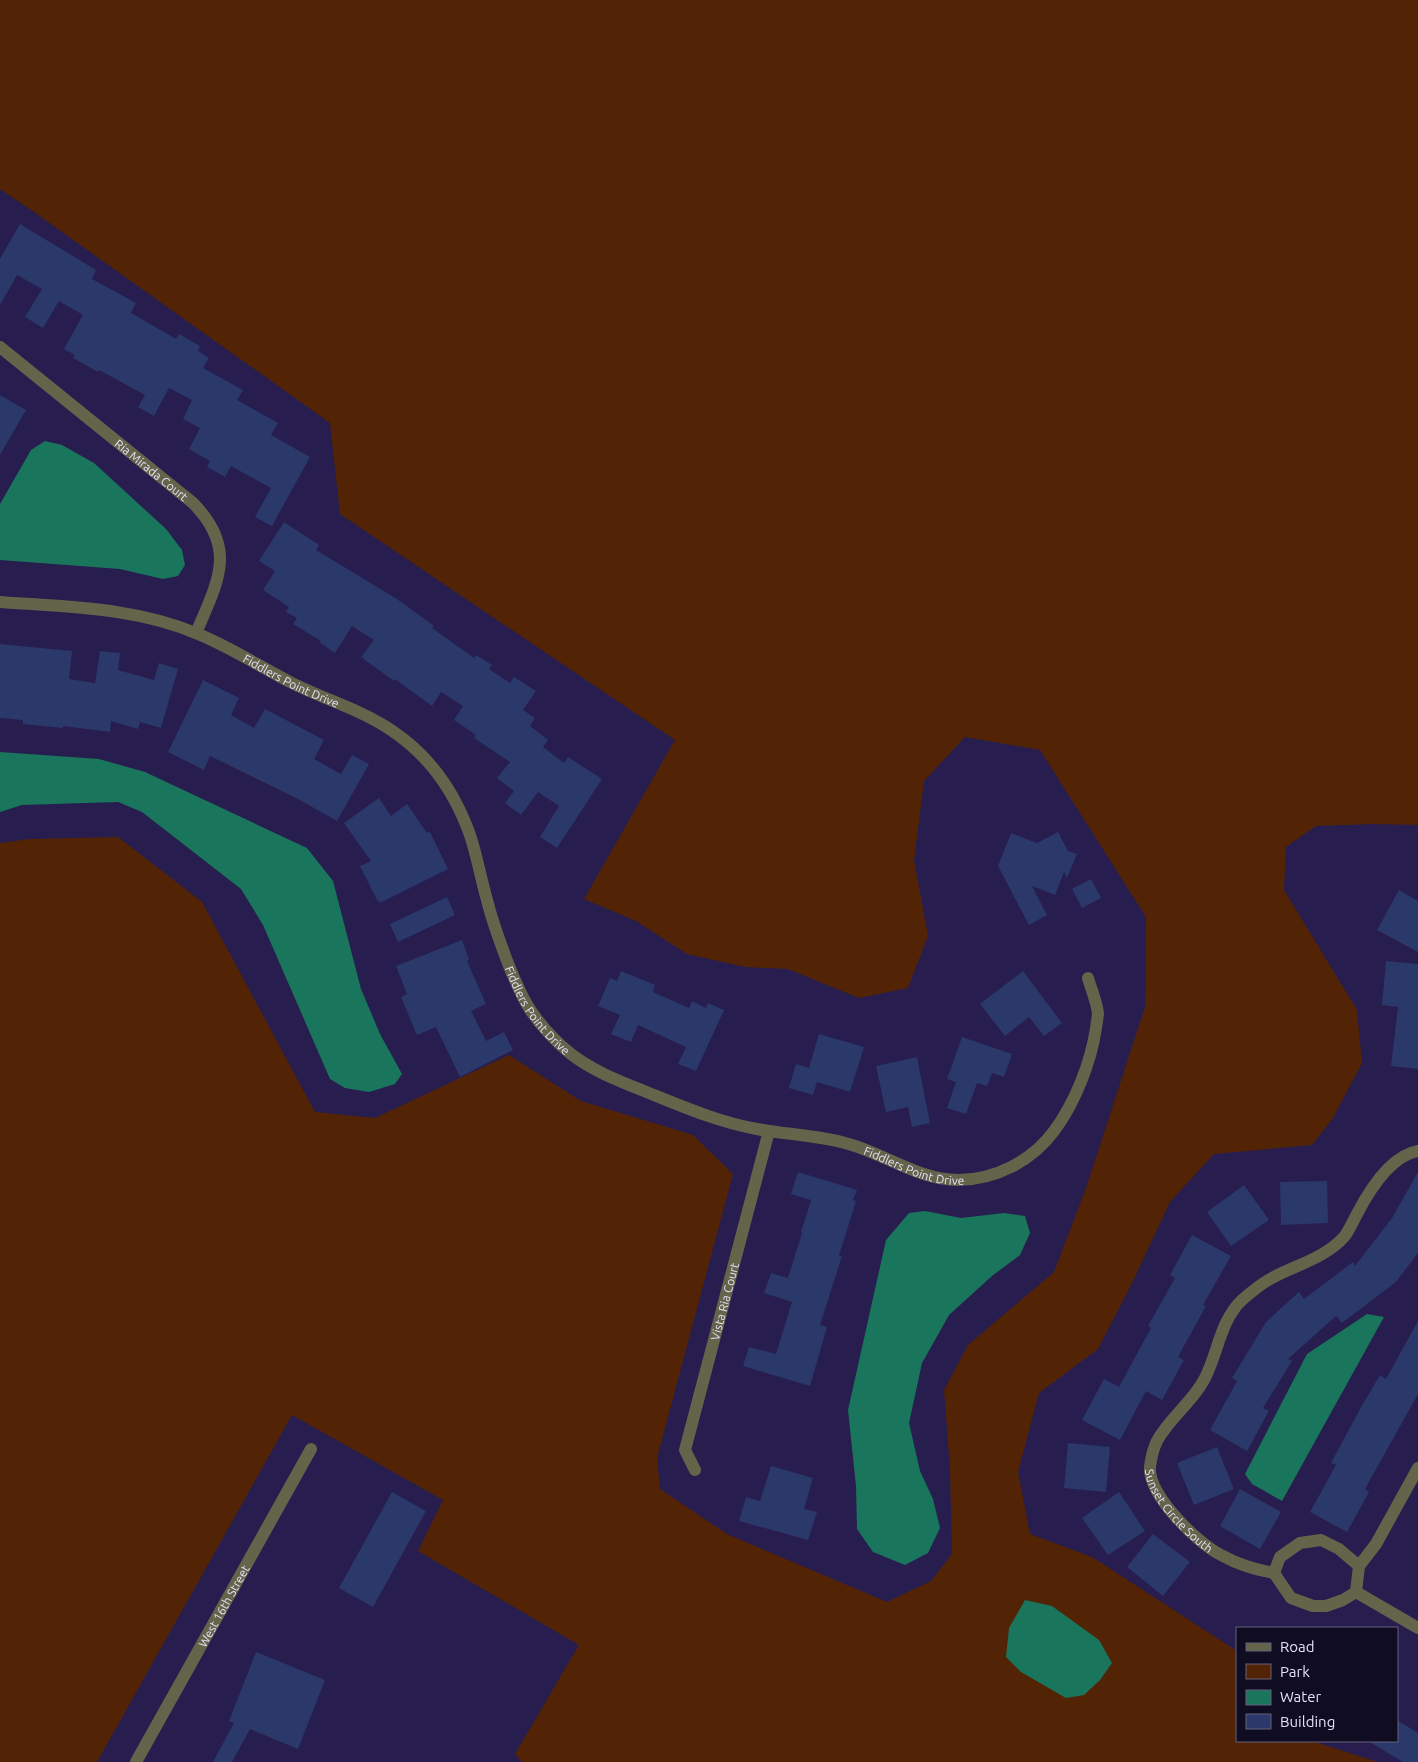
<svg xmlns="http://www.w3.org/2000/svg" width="1418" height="1762" font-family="Ubuntu,sans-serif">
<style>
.green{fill:#522405}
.water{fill:#19755b}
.building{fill:#2a386a}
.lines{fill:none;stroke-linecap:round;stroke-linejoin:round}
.minor{stroke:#64644a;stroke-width:12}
.labels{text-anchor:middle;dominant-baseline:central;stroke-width:4.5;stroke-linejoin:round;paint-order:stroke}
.street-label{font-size:12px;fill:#e3e1fb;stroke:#100c22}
</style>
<rect width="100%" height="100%" fill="#281d4f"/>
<path class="green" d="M0,0H1418V825L1373,824L1316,826L1286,847L1284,890L1357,1010L1362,1063L1333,1118L1312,1145L1214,1154L1170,1202L1132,1283L1098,1349L1039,1393L1018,1472L1030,1534L1092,1557L1237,1651V1741H1312L1378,1762H522L515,1754L579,1645L418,1551L443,1500L292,1415L97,1762H0V843L30,839L118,837L202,902L315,1112L375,1118L509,1055L581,1101L693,1135L733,1174L657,1458L660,1489L727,1534L887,1602L931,1581L952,1554L950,1469L944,1390L968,1345L1054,1272L1086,1188L1145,1007L1146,917L1040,750L965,737L924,781L914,860L928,936L908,988L859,998L788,969L745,967L687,954L636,921L584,899L675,740L340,514L330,423L34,212L0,189Z"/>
<path class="water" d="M45,441L62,445L94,463L166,529L182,550L185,565L178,576L163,579L120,569L0,560V504L31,450Z
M0,752L99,759L145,772L307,848L333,881L361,989L380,1034L402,1074L395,1084L369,1092L345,1088L330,1079L263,925L241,889L142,812L118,802L22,805L0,812Z
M925,1211L961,1218L1004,1213L1025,1216L1030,1233L1020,1255L992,1276L949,1315L922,1363L909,1423L920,1471L933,1499L940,1528L928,1553L905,1565L873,1552L857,1529L856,1486L848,1410L886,1240L909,1213Z
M1367,1314L1384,1317L1282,1501L1252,1484L1245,1474L1307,1354Z
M1025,1600L1052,1606L1099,1640L1112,1663L1100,1680L1084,1695L1066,1698L1021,1672L1006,1657L1009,1628Z"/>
<path class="building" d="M20,224L96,270L92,279L136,303L131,313L176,339L179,334L200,346L198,351L209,358L203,368L243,390L237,400L278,423L271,435L310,457L272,526L255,517L271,488L231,466L225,477L207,467L210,461L189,449L200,428L183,419L192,400L169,388L154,416L138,407L145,395L99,370L98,372L73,358L75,355L64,349L83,315L59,301L43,328L25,317L42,289L17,275L0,305V259Z
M0,395L26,410L0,455Z
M284,522L319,545L316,550L397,599L434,626L432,628L474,658L476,655L492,665L489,669L510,683L514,677L536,691L523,710L535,718L530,726L548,740L543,747L564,763L568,757L602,779L557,848L540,837L559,806L538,792L521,815L505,803L514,791L497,778L510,762L474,738L476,735L454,720L463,706L441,692L432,706L395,679L394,681L361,657L374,640L352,626L335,653L319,642L321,641L293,624L297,618L286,612L289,607L263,590L275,571L259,561Z
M0,644L72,651L69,679L95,683L100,651L120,653L118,670L154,680L159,663L178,669L161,728L140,722L138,729L111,721L110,732L63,726V728L23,724V720L0,718Z
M203,680L239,698L231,715L254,728L265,709L324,740L314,759L341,774L352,755L369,764L337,821L298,799L210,756L204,770L168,752Z
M379,798L391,816L407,804L427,833L430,832L448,869L380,903V901L378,902L360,866L371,861L344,823Z
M1058,832L1068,851L1077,854L1067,878L1064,872L1055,895L1032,886L1047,915L1029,925L998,866L1011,833L1037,843Z
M1091,879L1101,898L1082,908L1072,889Z
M1399,890L1418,901V952L1377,930Z
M447,897L455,915L398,942L390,924Z
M462,940L469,960L467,961L486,1004L471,1011L486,1041L504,1032L513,1050L460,1077L436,1027L417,1035L401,997L407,994L396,966Z
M1386,961L1418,964V1069L1391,1066L1398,1007L1382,1005Z
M621,971L655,985L653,992L689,1008L692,1001L706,1008L708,1003L724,1010L696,1071L678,1064L686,1047L638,1025L631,1042L611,1034L620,1015L598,1006L610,978L617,981Z
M1023,971L1062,1023L1044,1036L1029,1017L1005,1036L980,1004Z
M819,1034L864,1047L850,1092L817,1082L813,1095L789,1088L796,1064L809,1068Z
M962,1037L1012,1054L1004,1077L992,1073L987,1086L977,1083L966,1114L947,1108L956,1082L947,1079Z
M917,1057L930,1123L912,1127L908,1107L886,1112L876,1066Z
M798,1172L857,1190L853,1200L856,1201L839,1256H842L820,1325L827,1327L810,1386L743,1366L749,1347L776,1354L792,1302L764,1293L771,1273L788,1278L802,1233L801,1232L811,1200L791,1194Z
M1418,1172V1253L1396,1282L1342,1323L1336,1316L1288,1359L1292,1361L1263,1408L1269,1411L1247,1451L1210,1430L1237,1381L1232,1378L1266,1322L1299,1292L1304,1299L1353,1262L1355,1266L1392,1218Z
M1327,1181L1328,1223L1281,1225L1280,1182Z
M1244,1185L1269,1220L1231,1246L1207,1212Z
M1192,1235L1231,1256L1203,1305L1206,1306L1178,1357L1184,1360L1162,1400L1146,1391L1120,1440L1082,1420L1104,1379L1119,1387L1151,1328L1148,1326L1175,1278L1170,1275Z
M1418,1321V1394L1365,1489L1369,1492L1347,1532L1310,1512L1336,1465L1331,1463L1360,1409L1380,1375L1386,1379Z
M1068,1443L1110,1447L1106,1492L1064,1488Z
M1217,1447L1234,1489L1194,1505L1177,1463Z
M771,1466L813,1478L804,1509L817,1512L808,1540L739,1521L746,1497L760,1501Z
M1240,1489L1281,1512L1260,1549L1220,1526Z
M392,1492L426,1511L373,1607L339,1588Z
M1119,1492L1145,1531L1108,1555L1082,1518Z
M1153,1534L1190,1562L1163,1596L1127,1567Z
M256,1652L325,1680L298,1749L250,1729L232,1762H213L234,1723L229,1721Z
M1397,1720L1418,1733V1762H1403L1368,1741H1397Z"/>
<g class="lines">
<g class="minor">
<path id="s1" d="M0,347L193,503C238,549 218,581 196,633"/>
<path id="s2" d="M0,602C67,607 135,607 198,634C230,647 259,666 290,682C323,699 360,709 391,730C429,755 455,793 470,835C477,856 481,879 487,900C493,924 502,948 511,971C517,984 522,998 531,1011C542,1027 556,1042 571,1054C593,1071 619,1081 644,1091C681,1106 718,1122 757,1129C789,1135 821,1135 852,1145C888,1156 920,1180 958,1180C995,1180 1032,1161 1054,1131C1075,1103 1091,1062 1096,1028C1096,1027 1098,1015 1098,1014C1097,1002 1091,989 1088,978"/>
<path id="s3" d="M1418,1151C1390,1156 1369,1191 1357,1214C1353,1221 1349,1231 1344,1237C1325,1258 1296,1265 1272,1278C1262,1283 1250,1293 1242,1300C1220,1321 1218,1353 1205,1378C1193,1402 1170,1417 1157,1441C1154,1447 1151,1459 1150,1467C1148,1495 1197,1543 1221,1555C1239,1565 1254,1569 1274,1573L1291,1598L1313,1606H1326L1343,1600L1356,1592L1359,1566L1376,1544L1418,1468"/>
<path id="s4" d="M695,1470L685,1450L769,1131"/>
<path d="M1274,1573L1280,1557L1300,1543L1321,1540L1339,1549L1359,1566"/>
<path d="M1356,1592L1418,1628"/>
<path id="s5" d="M136,1762L311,1449"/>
</g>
</g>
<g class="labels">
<g class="street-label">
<text stroke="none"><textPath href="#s1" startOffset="195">Ria Mirada Court</textPath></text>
<text stroke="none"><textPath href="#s2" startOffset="306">Fiddlers Point Drive</textPath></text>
<text stroke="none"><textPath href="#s2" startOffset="741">Fiddlers Point Drive</textPath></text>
<text stroke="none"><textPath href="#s2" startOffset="1161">Fiddlers Point Drive</textPath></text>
<text stroke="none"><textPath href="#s4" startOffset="176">Vista Ria Court</textPath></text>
<text stroke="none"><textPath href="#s3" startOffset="485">Sunset Circle South</textPath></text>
<text stroke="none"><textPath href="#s5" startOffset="179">West 16th Street</textPath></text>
</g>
</g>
<rect x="1236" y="1627" width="162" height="115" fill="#100c22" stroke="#646179"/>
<rect x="1246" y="1643" width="25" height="8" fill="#64644a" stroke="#646179"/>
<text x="1280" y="1652" font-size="15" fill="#e3e1fb">Road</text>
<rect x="1246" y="1664" width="25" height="15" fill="#522405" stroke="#646179"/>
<text x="1280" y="1677" font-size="15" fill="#e3e1fb">Park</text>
<rect x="1246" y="1690" width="25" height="15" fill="#19755b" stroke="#646179"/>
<text x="1280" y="1702" font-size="15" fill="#e3e1fb">Water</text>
<rect x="1246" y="1714" width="25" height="15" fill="#2a386a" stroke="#646179"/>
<text x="1280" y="1727" font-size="15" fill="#e3e1fb">Building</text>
</svg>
